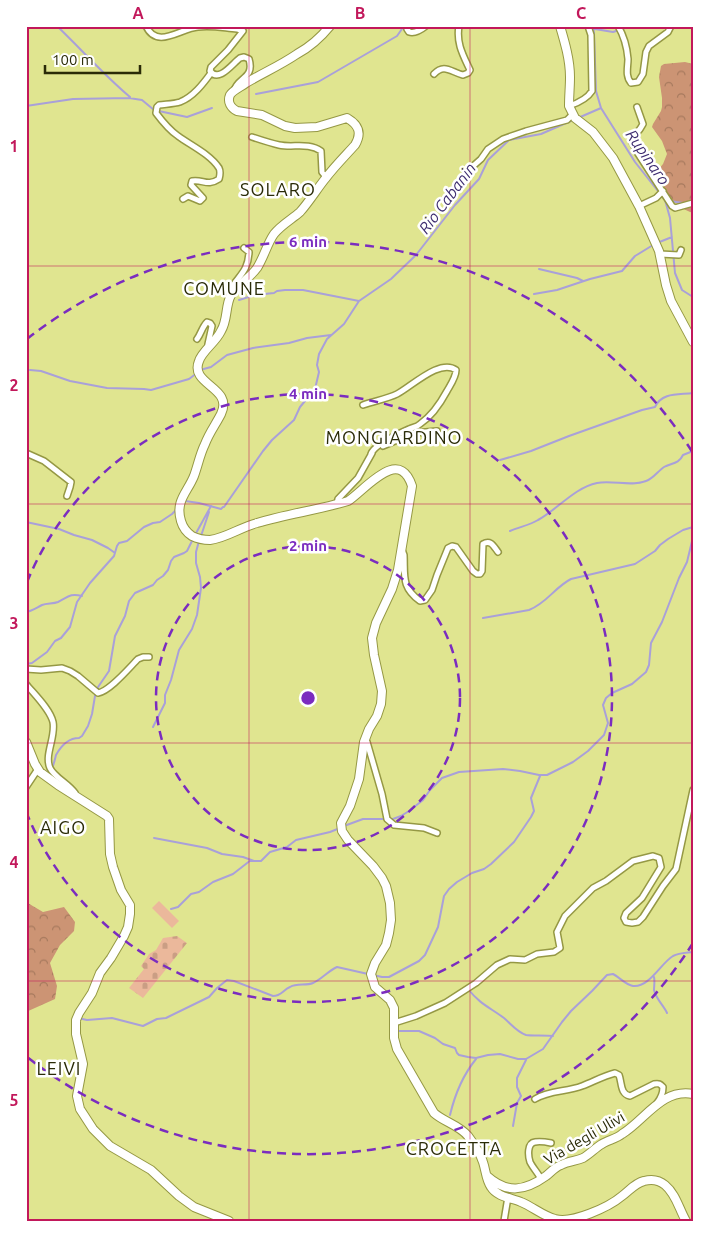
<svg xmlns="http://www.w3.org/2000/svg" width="719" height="1247" font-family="Ubuntu,sans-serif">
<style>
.forest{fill:url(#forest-crowns)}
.cemetery{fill:url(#cemetery-stones)}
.green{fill:#ebb89b}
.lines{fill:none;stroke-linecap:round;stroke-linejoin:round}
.stream{stroke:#a9a0d9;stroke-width:2}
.street-casing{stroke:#959844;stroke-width:8}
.secondary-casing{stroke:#959844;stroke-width:10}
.street{stroke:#fff;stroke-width:5}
.secondary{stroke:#fff;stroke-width:8}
.grid{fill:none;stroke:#c2185b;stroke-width:1;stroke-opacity:0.55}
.ring{fill:none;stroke:#7b2cbf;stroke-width:2.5;stroke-dasharray:9 6}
.labels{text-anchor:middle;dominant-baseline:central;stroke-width:5;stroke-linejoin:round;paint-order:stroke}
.street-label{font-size:15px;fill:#2a2b07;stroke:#fff}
.water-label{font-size:16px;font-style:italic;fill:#3e2d70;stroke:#fff}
.quarter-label{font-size:18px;letter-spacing:1px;fill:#2a2b07;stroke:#fff}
.centre{fill:#7b2cbf;stroke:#fff;stroke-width:2.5}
.ring-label{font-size:15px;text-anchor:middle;font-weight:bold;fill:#7b2cbf;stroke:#fff;stroke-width:5;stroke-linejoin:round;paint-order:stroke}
.neatline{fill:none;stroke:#c2185b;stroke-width:2}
.grid-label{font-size:16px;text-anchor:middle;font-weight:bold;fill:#c2185b}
</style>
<defs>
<pattern id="forest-crowns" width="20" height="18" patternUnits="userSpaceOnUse" patternTransform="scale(1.25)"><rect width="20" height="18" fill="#cc9474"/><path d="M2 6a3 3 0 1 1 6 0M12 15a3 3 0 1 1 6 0" fill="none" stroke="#a6795d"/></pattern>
<pattern id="cemetery-stones" width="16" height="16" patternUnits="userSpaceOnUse" patternTransform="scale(1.25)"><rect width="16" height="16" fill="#ebb89b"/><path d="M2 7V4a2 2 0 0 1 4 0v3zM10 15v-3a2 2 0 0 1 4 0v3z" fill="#ca9e84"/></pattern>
</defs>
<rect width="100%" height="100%" fill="#e0e590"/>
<path class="forest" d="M685,62L693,64V213C675,207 660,189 658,170L663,164L667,154L662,141L652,127L653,124L661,111L662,107V98L659,77L661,66L664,64Z
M26,902L43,912L64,907L75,922L74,931L60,945L50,963L57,986L55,999L26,1012Z"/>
<path class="cemetery" d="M177,936L187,943L143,998L129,988L144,969L141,966L149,954L156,950L163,938Z"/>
<path class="green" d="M159,901L179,921L172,928L152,908Z"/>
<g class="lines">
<path class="stream" d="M57,26C82,50 104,75 130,97
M593,26L594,33L596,91L601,108L635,162L665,200L670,218L675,273L682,290L693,297
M595,29L613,32L631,26
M256,94L318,82L397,36L404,26
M26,106L73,99L129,98L142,100L154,110L187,117L212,108
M578,118L601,108
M670,201L683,203
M657,243L672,237
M539,269L577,278L583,281
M534,294L557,290L590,279L622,271L635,256L653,245
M239,300L255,295L274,293L277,291L285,290H303L359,301
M30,370L41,371L70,381L107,388L144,389L151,390L189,379L197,373
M200,370L211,367L227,355L253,348L289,343L307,338L331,335
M500,460L531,451L569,436L642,410L655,407C662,392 679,395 693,393
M184,502L185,501L199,503L221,509L223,507H224L263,451L272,440L294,420L300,407L315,389L319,372L317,365L319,354L327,339L344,324L359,301L391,279L416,255L455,205L479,179L488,160L509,140L541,134L573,120
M26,522L59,529L74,535L92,540L108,548L115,553
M510,531C519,527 530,525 538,520C558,509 574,488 597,483C613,480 631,487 646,481C653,479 658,471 664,467C671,463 679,464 683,455L693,451
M195,535L211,506
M201,536L209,512
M26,612C32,611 36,608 42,605C47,603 53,604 58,602C68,597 70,593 82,596
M483,618L529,610C547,603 555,587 571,579L635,564L655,551L660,545L668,539L683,530L693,527
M26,664L32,663L47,652L55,641L61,638L70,627L77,602L90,583L114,556L117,546L119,543L127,541L144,527L153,523L160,522L172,514L177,509
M153,727L165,703V695L171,680L179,650L192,629L197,615L201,588L200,577L196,563V552L199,541
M45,773C48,771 50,770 52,768C54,764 55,759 56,755C61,746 68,738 79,738L82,736L88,726L92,714L96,690L109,671L115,636L125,616L129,601L135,593L153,585L157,580L163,576L168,570L171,561L174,557L184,553L187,551L193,539
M344,826L363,819H393L401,816L409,811L423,800L430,790L442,778L459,772L503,769L520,771L539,775H547L573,762L588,751L604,735L608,723L603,705L606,698L612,693L632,684L646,672L649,665L651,643L662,622L679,578L687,562L693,537
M154,838L207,848L222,854L243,857L254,861H261L270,852L287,847L296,840L330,832L340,828
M171,909L178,907L191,894L199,892L213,882L233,874L251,860
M373,975L382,977H389L419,961L425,955L438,927L444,896L449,889L457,882L472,873L484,869L491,864L514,842L531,817L534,811L531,798L540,776
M654,977C655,982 654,986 654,990C656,999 664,1006 667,1013
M468,989C480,1004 489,1007 504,1018C511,1024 517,1032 526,1035C532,1036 545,1035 553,1036
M78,1018L87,1020L112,1018L143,1026L157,1019L166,1018L209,997L217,988L227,980L234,981L273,996C281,996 283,990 290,987C297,983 306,986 313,983C322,979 328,971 337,967L368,974
M396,1031H419L435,1038L443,1044L455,1048L457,1053L459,1055L468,1057L476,1058L488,1055L500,1054L518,1059H526L543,1049L562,1022L571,1011L592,991L607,975L613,974C619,977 626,985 633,986C649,988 661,963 673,956C679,953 686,953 693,952
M450,1115C455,1094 463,1075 476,1059
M513,1126L517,1103L521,1096L517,1087V1078L526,1060"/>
<g class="street-casing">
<path id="street" d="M146,26C157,50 181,28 198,27C211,25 224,28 237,29L243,31L228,50L211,67L210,71C219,83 232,64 240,58L244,57L249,59C255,79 237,77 234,91
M407,26V29L409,32C415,34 421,30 426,26
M618,26C624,36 627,47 628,59C628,67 625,76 631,83L638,82L643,74L646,52L649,46L668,32L671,26
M434,74C444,63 451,72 463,75L468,73L470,70C463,55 456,43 459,26
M569,106C578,103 587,99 592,91L591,35L588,26
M637,107L643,124L640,129L632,138V142L637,152L672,206L675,208L693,203
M252,137C261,140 270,143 279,145C293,148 308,142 321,151L322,172L326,177
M472,167L481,159L488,149L503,139L526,131L567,120L573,114
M183,199L188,196L200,201L203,198L191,185L192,181C203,179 207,187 219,179C220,175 221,172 219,168C210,154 190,145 178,136C169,130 162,121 156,113L157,107L159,105C166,104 174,104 180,102C193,97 203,84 211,73
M639,206L656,198L663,191
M660,254L679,255L681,250
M231,296L229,292C238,275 248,273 249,252L244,248
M197,339C201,334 202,327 207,322L210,323L212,326L208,344V348
M363,405C374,401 387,399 397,394C411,387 440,358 456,370C456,377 451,384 447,391C440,404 432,416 420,424C417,427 413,427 409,429C400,433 374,445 371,454
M383,446L414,433L437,431
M26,453L44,461L71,482L70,487L67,496
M337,504L338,499L358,478L372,453
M402,550L404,555C405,576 401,587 420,601L425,600L432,590L437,575L448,548L452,546L456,547L473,571L477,574H480L482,571L483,544C491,539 494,547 498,552
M26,669L41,670L62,668L70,671L78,676L98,693C110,691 129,668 138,659L143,657H149
M26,684C34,694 50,709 53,722C56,737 44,755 50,768C54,777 69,784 75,793L74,795
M365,740L367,742L382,794L387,819L394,825L424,828L437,833
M26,787L38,769
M394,1023L416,1016L445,1003L476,983L497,965L510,959L525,960L537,954L554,952L560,948L557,932L565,916L593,888L606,881L633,861L653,856L659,858L661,867L642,898L626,913L624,918L626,922L632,923L638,922L643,917L663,886L676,869L693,790
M535,1099C549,1090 567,1092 582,1086C593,1082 603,1076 615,1073L619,1075C622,1083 620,1094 630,1096L654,1084C659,1083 660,1084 663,1087C663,1093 661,1098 657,1103
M541,1179C538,1173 533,1168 530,1162C528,1156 527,1143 535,1142C540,1141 546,1142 551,1143
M504,1221L508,1197"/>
</g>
<g class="secondary-casing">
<path id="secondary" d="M330,26C321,37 310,47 297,54C281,65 263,73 246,83C241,87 233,90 230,95C227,102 231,108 237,111L262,115L285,126L295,128L317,127L347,118C359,125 362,133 355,145C345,156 334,167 325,179C317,189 309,202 300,212C292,219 281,225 274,234C267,244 264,257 257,268C250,278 238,284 231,295C225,306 228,320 221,331C216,342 202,351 199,361C189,385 234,387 221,414C216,424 209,433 205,444C200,454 198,465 194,476C187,493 175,501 181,521C183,528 186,532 192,536C198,539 204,540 210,540C226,538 241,527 257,523C287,514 318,510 348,501C366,489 399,446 412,486L398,570L392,589L376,623L372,638L374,655L382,691L381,704L377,716L369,729L364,742L359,779L350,806L341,823L342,831L348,840L373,866L382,878L386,886L390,903L391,920L389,933L386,945L375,963L371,974L375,987L390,1000L394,1008V1038L397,1049L434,1113C444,1122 459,1125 468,1136C474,1144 480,1152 483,1162C486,1171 486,1180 491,1187C497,1197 512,1198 521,1202C533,1207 543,1216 555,1219C572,1224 609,1207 622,1196C629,1191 635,1183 644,1181C651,1179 659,1180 665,1185C676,1194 679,1209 686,1221
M560,26C565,43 570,60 570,77C570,87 569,96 569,106L575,118L593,132L613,158L639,206L659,251L666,285L671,301L693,342
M26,742L35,764L40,772L58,785L107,816L109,819L110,854L113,867L121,890L130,905V914L128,927L124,936L111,958L100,973L92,993L79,1013L76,1020V1034L83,1064L77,1096L80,1109L93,1129L110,1146L151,1170L179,1196L194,1207L229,1221
M487,1176C507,1194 525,1191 546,1176C551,1172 555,1167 561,1165C568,1161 576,1161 583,1158C590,1154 595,1148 602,1144C608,1140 616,1139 622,1134C645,1120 662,1088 693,1094"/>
</g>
<use href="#street" class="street"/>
<use href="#secondary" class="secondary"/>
</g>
<path class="grid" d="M249,26V1221M470,26V1221M26,266H693M26,504H693M26,743H693M26,981H693"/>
<g class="ring">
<circle cx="308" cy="698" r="152"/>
<path d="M27 582A304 304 0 1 1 27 814"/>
<path d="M693 943A456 456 0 0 1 27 1057M27 339A456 456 0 0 1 693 453"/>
</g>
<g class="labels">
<g class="street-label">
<text transform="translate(584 1138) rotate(-30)">Via degli Ulivi</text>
</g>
<g class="water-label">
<text transform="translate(648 157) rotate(55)">Rupinaro</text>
<text transform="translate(447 198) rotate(-53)">Rio Cabanin</text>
</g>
<g class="quarter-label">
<text x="278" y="189">SOLARO</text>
<text x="224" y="288">COMUNE</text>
<text x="394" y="437">MONGIARDINO</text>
<text x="63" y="827">AIGO</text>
<text x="59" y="1068">LEIVI</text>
<text x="454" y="1148">CROCETTA</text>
</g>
</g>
<circle cx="308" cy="698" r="8" class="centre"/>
<g class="ring-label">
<text x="308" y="247">6 min</text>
<text x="308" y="399">4 min</text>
<text x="308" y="551">2 min</text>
</g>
<rect width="719" height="1247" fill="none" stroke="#ffffff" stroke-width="55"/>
<path d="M45 65v8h95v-8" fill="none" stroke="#2a2b07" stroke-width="2.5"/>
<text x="52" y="65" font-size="15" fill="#2a2b07" stroke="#ffffff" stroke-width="4" paint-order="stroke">100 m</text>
<rect x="28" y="28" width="664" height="1192" class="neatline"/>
<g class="grid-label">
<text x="138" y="19">A</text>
<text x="360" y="19">B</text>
<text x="581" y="19">C</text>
<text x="14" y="152">1</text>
<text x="14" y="391">2</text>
<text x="14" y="629">3</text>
<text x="14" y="868">4</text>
<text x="14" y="1106">5</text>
</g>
</svg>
